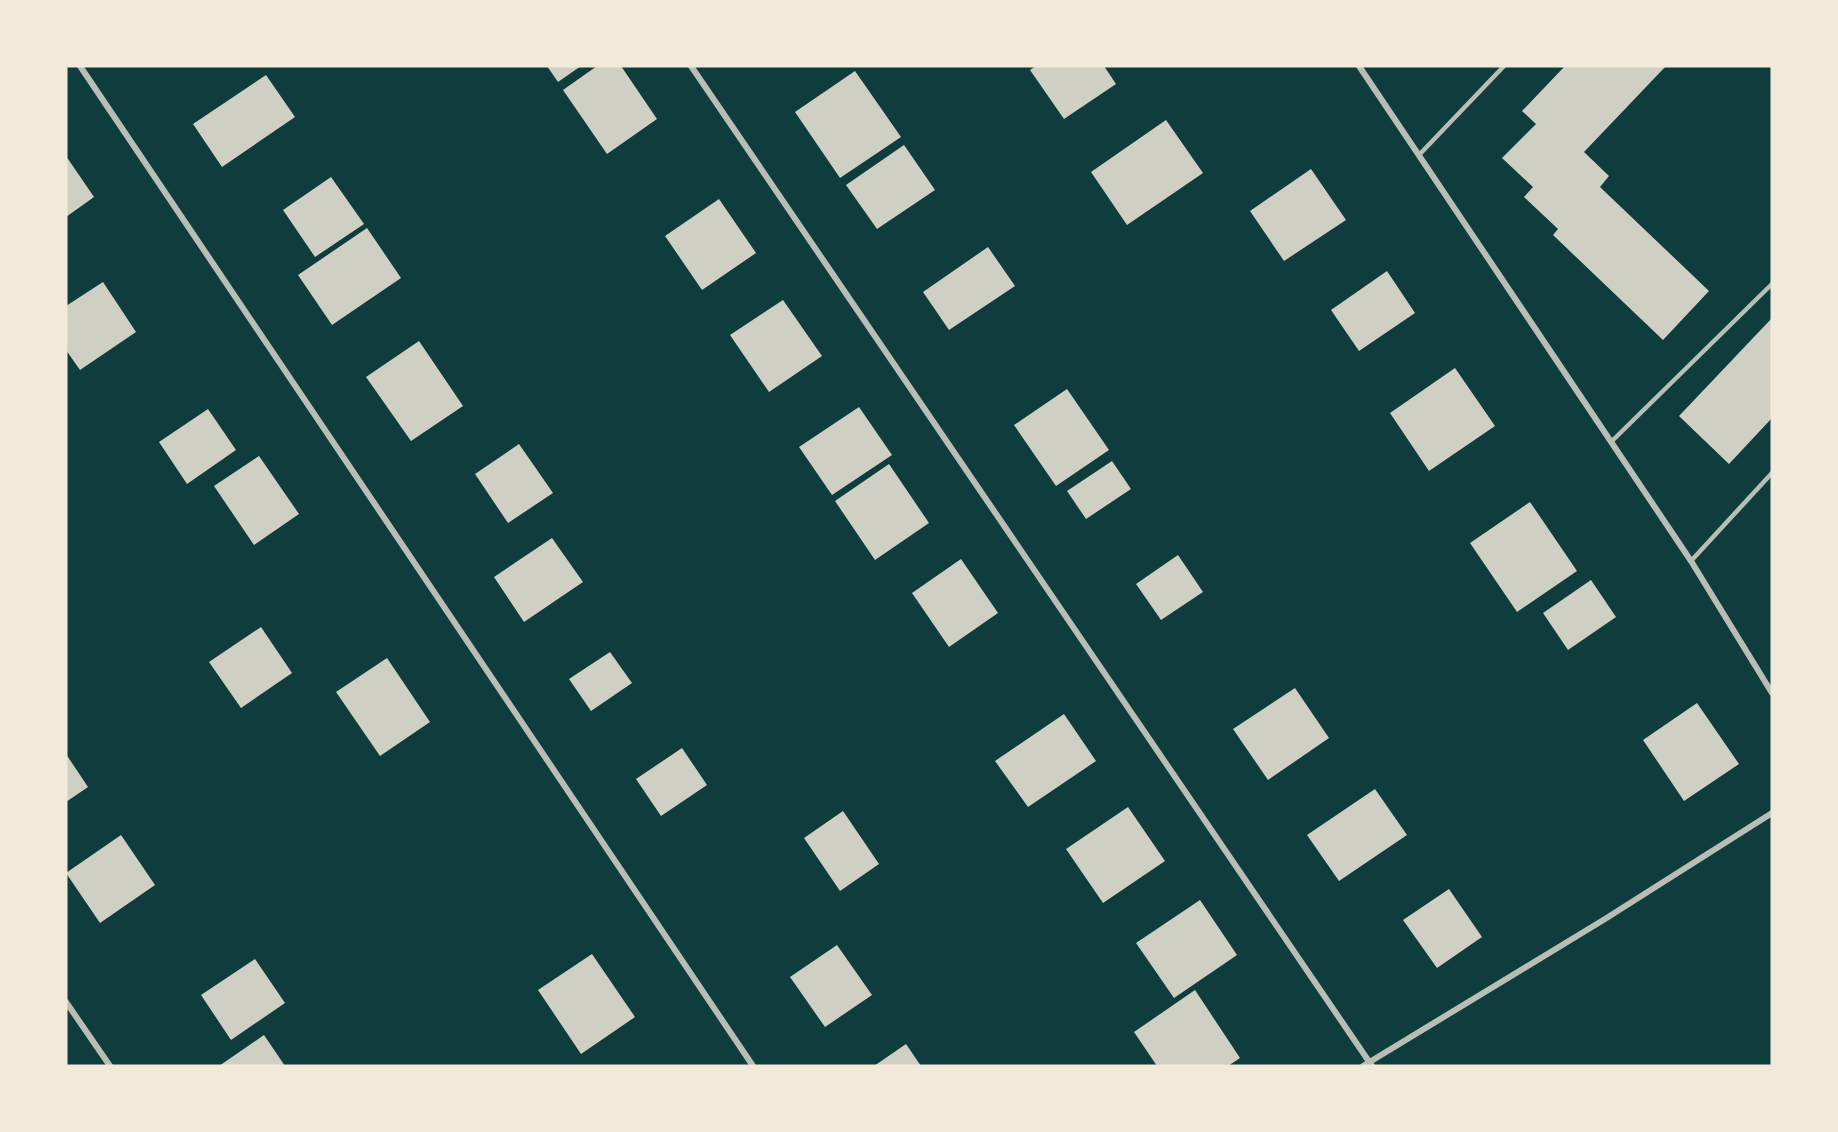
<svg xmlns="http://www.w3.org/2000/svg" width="1838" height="1132" font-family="'Alegreya Sans',sans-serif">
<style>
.building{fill:#cfcfc3}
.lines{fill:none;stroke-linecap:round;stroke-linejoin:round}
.service{stroke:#b8beb3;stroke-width:4.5}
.minor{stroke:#b8beb3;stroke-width:6}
</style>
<rect width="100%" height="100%" fill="#0f3d3e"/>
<path class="building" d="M547,66H581L558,82Z
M597,66H621L657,119L607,154L563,90Z
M1036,66H1104L1116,84L1064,119L1030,70Z
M1565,66H1666L1584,152L1609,176L1600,187L1709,291L1663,340L1553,235L1558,229L1524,197L1533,187L1502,158L1536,124L1522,111Z
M855,71L901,137L840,178L795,112Z
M266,75L295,117L222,167L193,124Z
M1166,120L1203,173L1127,225L1091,172Z
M904,145L935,190L877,229L846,185Z
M66,156L94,197L66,217Z
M1311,169L1346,220L1284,261L1250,211Z
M331,177L364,224L315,257L283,210Z
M719,199L756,253L702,290L665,236Z
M367,228L401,278L332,325L298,275Z
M988,247L1015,286L949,330L923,292Z
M1387,271L1415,313L1359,351L1331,310Z
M103,282L136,332L80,370L66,350V306Z
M783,300L822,356L769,392L730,335Z
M1772,318V418L1729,464L1679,416Z
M419,341L463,406L411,441L366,377Z
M1455,368L1495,426L1429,471L1390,413Z
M1067,389L1109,450L1056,486L1014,425Z
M859,407L892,455L832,495L799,447Z
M208,409L236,450L187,484L159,442Z
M519,444L553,493L508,523L475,474Z
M259,456L299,514L254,545L214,486Z
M1112,461L1131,489L1086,519L1067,491Z
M889,464L929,523L875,560L835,501Z
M1530,502L1577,571L1517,612L1470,543Z
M552,538L583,582L524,622L494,577Z
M1178,555L1203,592L1161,620L1136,584Z
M961,559L998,613L949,647L912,593Z
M1591,580L1616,617L1568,650L1543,613Z
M261,627L292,673L241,708L209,662Z
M610,652L632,683L591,711L569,679Z
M387,658L430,722L380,756L336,692Z
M1295,688L1329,738L1268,780L1233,729Z
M1697,703L1739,764L1684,801L1643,740Z
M1064,714L1096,761L1028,807L995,761Z
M682,748L707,785L661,816L636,779Z
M66,754L88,787L66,802Z
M1375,789L1407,835L1339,881L1307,835Z
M1128,807L1165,861L1103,903L1066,849Z
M843,811L879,864L840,891L804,838Z
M121,835L155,885L100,923L66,873Z
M1449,889L1482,937L1437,968L1403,920Z
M1200,900L1237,955L1174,998L1136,943Z
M837,945L872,995L825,1027L790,977Z
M592,954L635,1017L581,1054L538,990Z
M255,959L285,1003L231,1040L201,995Z
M1195,990L1240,1058L1228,1066H1157L1134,1032Z
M264,1035L285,1066H219Z
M906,1044L921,1066H874Z"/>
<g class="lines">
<path class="service" d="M1419,155L1504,66
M1611,442L1772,284
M1691,561L1772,473"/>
<path class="minor" d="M80,66L753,1066
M691,66L1372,1066
M1359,66L1691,561L1772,693
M66,1002L110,1066
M1363,1066L1605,919L1772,813"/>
</g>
<rect width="1838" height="1132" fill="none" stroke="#f1e9da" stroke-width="135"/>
</svg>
